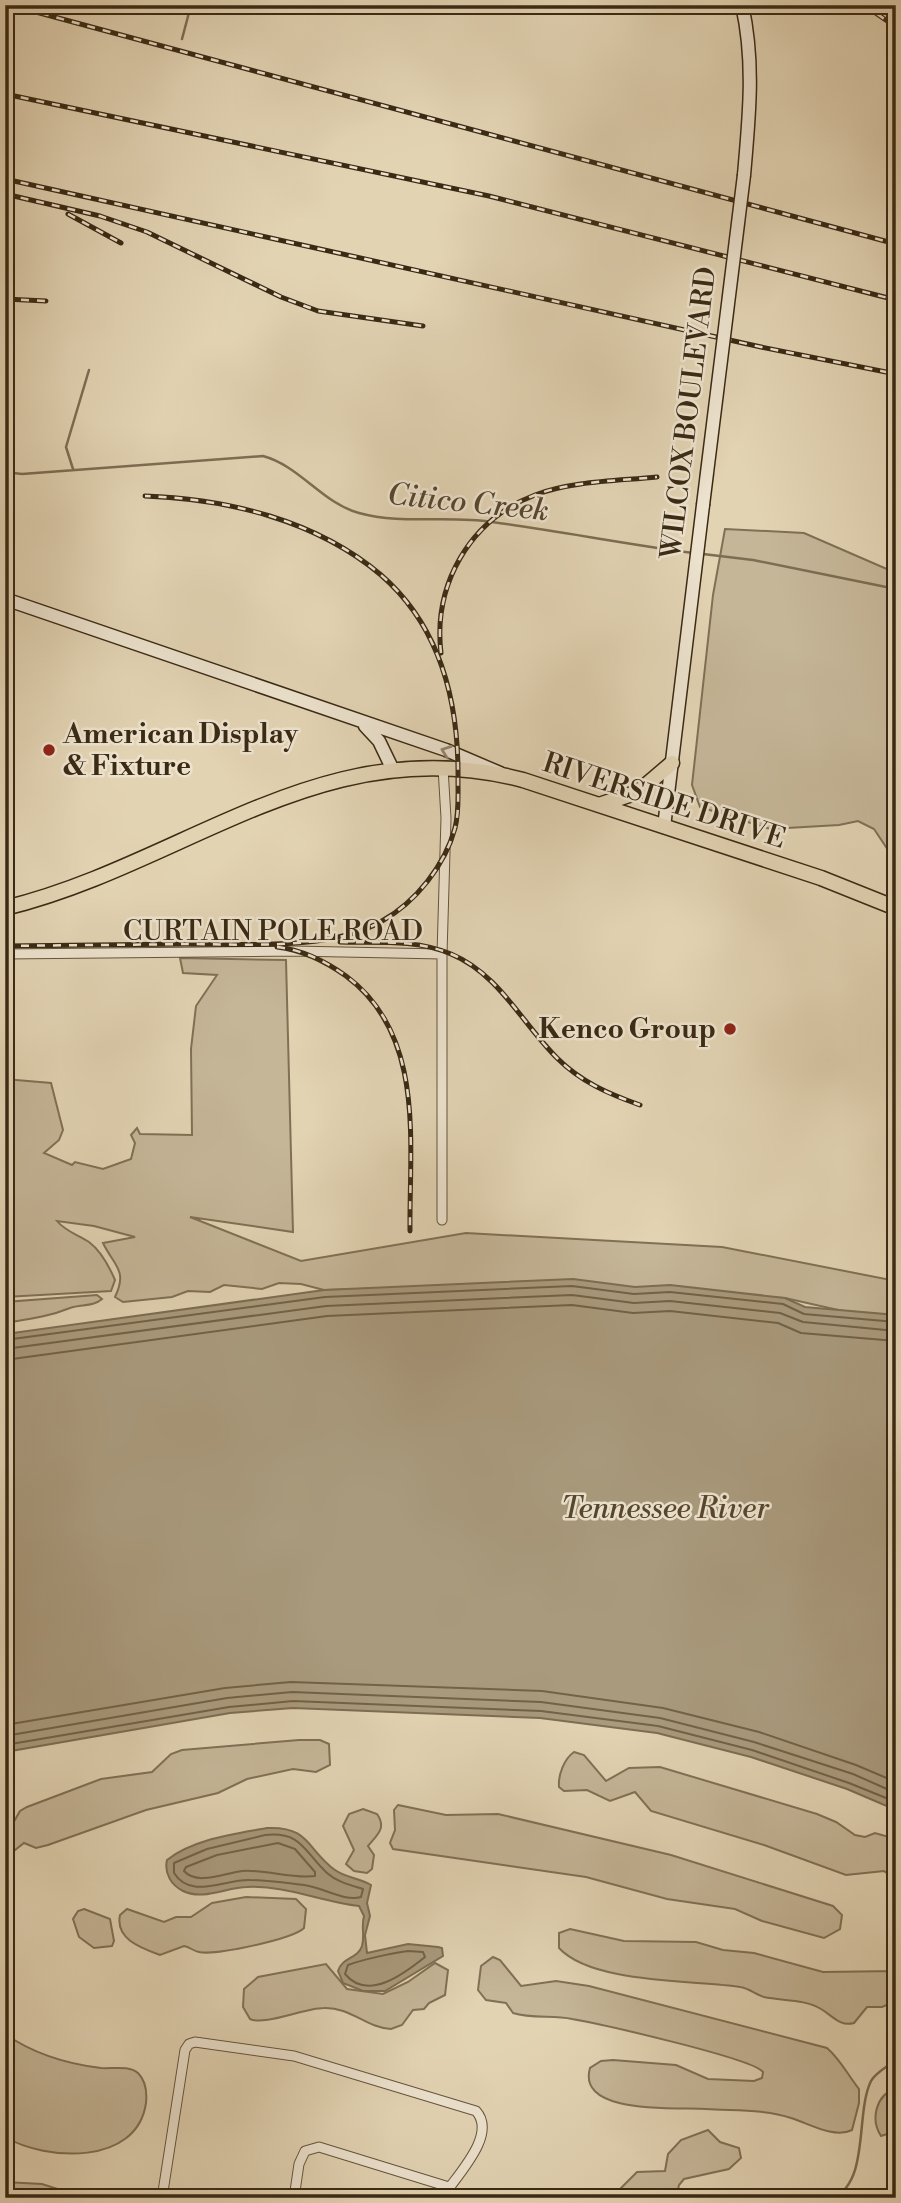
<svg xmlns="http://www.w3.org/2000/svg" width="901" height="2203" font-family="'Libre Bodoni',serif">
<style>
.green{fill:#c5b698;stroke:#807056;stroke-width:2}
.water{fill:#a99a7d;stroke:#7d6d53;stroke-width:2}
.lines{fill:none;stroke-linecap:round;stroke-linejoin:round}
.shore{stroke:#726248;stroke-width:2}
.stream{stroke:#7d6d53;stroke-width:2.5}
.street-casing{stroke:#64543c;stroke-width:11}
.secondary-casing{stroke:#3a2a14;stroke-width:15}
.primary-casing{stroke:#3a2a14;stroke-width:17}
.street{stroke:#ece2ce;stroke-width:9}
.secondary{stroke:#ece2ce;stroke-width:12}
.primary{stroke:#e2d3b3;stroke-width:14}
.rail-casing{stroke:#3a2a14;stroke-width:5}
.rail{stroke:#ece2ce;stroke-width:2.5;stroke-dasharray:8;stroke-linecap:butt}
.secondary-bridge-casing{stroke:#3a2a14;stroke-width:15;stroke-linecap:butt}
.secondary-bridge{stroke:#ece2ce;stroke-width:12}
.oneway{stroke:#938671}
.poi-dot{fill:#8f2418;stroke:#ece2ce;stroke-width:2.5}
.labels{text-anchor:middle;dominant-baseline:central;stroke-width:5;stroke-linejoin:round;paint-order:stroke}
.street-label{font-size:28px;fill:#3a2a14;stroke:#ece2ce}
.poi-label{font-size:28px;font-weight:bold;fill:#3a2a14;stroke:#ece2ce;text-anchor:start}
.water-label{font-size:30px;font-style:italic;fill:#56462e;stroke:#ece2ce}
</style>
<rect width="100%" height="100%" fill="#e2d3b3"/>
<filter id="stains"><feTurbulence type="fractalNoise" baseFrequency=".00286" numOctaves="4"/><feColorMatrix values="0 0 0 0 .2 0 0 0 0 .09 0 0 0 0 .02 0 0 0 .5 -.17"/></filter>
<radialGradient id="worn" r=".72"><stop offset=".6" stop-color="#630" stop-opacity="0"/><stop offset="1" stop-color="#630" stop-opacity=".3"/></radialGradient>
<path class="green" d="M725,529L804,533L896,573V862L874,829L858,821L839,825L770,829L700,807L692,785L713,595Z
M180,958L286,960L293,1232L190,1217L301,1261L466,1233L722,1247L896,1281V1323L785,1298L473,1286L324,1290L301,1284L279,1283L262,1289L224,1285L210,1292L188,1291L172,1297L123,1302L115,1297C128,1270 114,1266 103,1243L135,1237L94,1226L57,1221C65,1231 78,1235 89,1242C101,1251 109,1266 115,1280L111,1291L5,1297V1079L51,1083L63,1130L59,1140L44,1153L72,1165L75,1162L103,1169L131,1159L135,1143L131,1135L137,1128L140,1134L192,1135L191,1049L196,1006L217,975L183,973Z
M97,1295L102,1299C93,1307 81,1304 70,1308C48,1317 29,1319 5,1323V1302Z
M299,1740H320L329,1744L330,1765L316,1772L293,1769L247,1779L218,1793L146,1810L48,1845L36,1848L24,1843L5,1858V1826L12,1825L20,1811L27,1807L101,1779L152,1772L171,1754L182,1750Z
M574,1752L584,1755L606,1781L629,1768L660,1767L817,1814L836,1822L855,1835L865,1837L875,1833L896,1839V1880L884,1871L846,1875L764,1845L651,1811L635,1792L610,1801L587,1790L564,1791L559,1787C558,1775 564,1759 574,1752Z
M398,1805L446,1815L498,1814L671,1855L833,1906L842,1915L840,1929L824,1938L762,1921L735,1909L667,1899L586,1877L393,1849L390,1843L395,1830L394,1810Z
M363,1809L377,1814C387,1828 377,1835 368,1846L374,1855L372,1869L367,1873L354,1871L346,1864L354,1850L343,1826L349,1814Z
M246,1897L296,1899L306,1909L304,1928C293,1939 214,1956 199,1952C193,1951 190,1947 184,1946L160,1955C141,1948 115,1939 120,1915L127,1909L164,1922L176,1917H191L212,1903Z
M84,1909L110,1919L114,1941L112,1946L94,1948L79,1937L73,1919L78,1911Z
M570,1929L624,1941L696,1942L723,1950L754,1953L823,1972L896,1971V2001L882,2007H867L854,2023C840,2027 833,2016 821,2009C805,1999 782,2001 764,1997C756,1995 749,1988 740,1987C695,1980 592,1984 559,1948V1933Z
M493,1957L500,1960L521,1986L556,1981L589,1986L827,2048C840,2059 848,2075 859,2089V2103L852,2130C834,2139 808,2123 791,2118C765,2109 733,2111 706,2109C681,2107 576,2116 590,2068L601,2061L613,2060L676,2065L708,2079L754,2081L762,2078L763,2072C752,2058 600,2024 572,2019C553,2015 532,2019 513,2013L506,2003L486,2000L478,1990L481,1966Z
M435,1963L448,1970L445,1995L429,2003L424,2009L413,2010L402,2025L391,2029C367,2028 350,2007 324,2008C304,2008 264,2026 250,2019L243,2007L244,1989L258,1977L326,1964L347,1989L383,1994L408,1982Z
M5,2034C34,2054 67,2064 101,2068C112,2069 129,2065 138,2073C146,2081 147,2093 146,2103C137,2166 46,2161 5,2137Z
M896,2088V2131L881,2136C870,2119 876,2095 896,2088Z
M708,2130L720,2142L739,2148L741,2158L729,2169L684,2179L679,2185L676,2198H611L637,2172L665,2171L668,2154L681,2140Z
M5,2182L42,2184L73,2194L103,2191L115,2198H5Z"/>
<path class="water" d="M573,1279L635,1287L670,1285L785,1298L805,1307L896,1315V1810L847,1789L751,1757L657,1733L540,1718L293,1708L230,1713L5,1752V1334L324,1290Z
M267,1828C310,1826 307,1850 335,1870C346,1878 360,1878 371,1885L367,1903L370,1916L365,1935L367,1953L408,1944L438,1947L442,1948L443,1956L385,1991H363L343,1983L338,1971C342,1957 358,1959 362,1946C365,1936 361,1926 364,1916L359,1906C322,1902 286,1885 247,1887C227,1887 203,1901 183,1891C171,1885 164,1873 167,1860C193,1839 235,1834 267,1828Z"/>
<g class="lines">
<path class="shore" d="M5,1340L325,1297L572,1286L634,1294L670,1292L783,1304L804,1314L896,1322
M5,1349L326,1306L572,1295L634,1303L670,1301L780,1313L803,1322L896,1331
M5,1360L327,1316L572,1305L633,1313L670,1311L778,1323L801,1333L896,1341
M5,1725L225,1688L291,1682L542,1691L663,1708L759,1732L856,1765L896,1782
M5,1736L227,1698L292,1692L541,1702L660,1718L754,1742L853,1774L896,1793
M5,1745L229,1707L293,1701L541,1711L658,1726L752,1750L849,1783L896,1802
M265,1835C302,1831 304,1852 327,1873C337,1882 350,1885 363,1889L361,1897C344,1902 322,1887 304,1885C287,1883 267,1880 250,1880C224,1879 191,1900 174,1873V1863L207,1849Z
M278,1843L295,1849L315,1872V1876C291,1879 266,1869 242,1871C225,1873 197,1886 184,1871L186,1867L217,1855Z
M408,1951L423,1952L425,1957C405,1973 368,2002 345,1974L348,1965C361,1960 392,1953 408,1951Z"/>
<path class="stream" d="M182,39L191,5
M73,469L66,447L89,370
M5,472L22,474L263,456C300,466 322,503 359,513C402,525 447,515 492,522C559,531 625,544 693,553
M703,554L753,560L896,589
M833,2198C870,2181 855,2114 871,2081C875,2073 888,2066 896,2060"/>
<g class="street-casing">
<path id="street" d="M5,954L293,951L442,954
M442,1220V954L446,818L443,768
M162,2198L185,2050L189,2044L195,2042L294,2056L476,2111C498,2135 456,2176 442,2198
M294,2198L299,2164L305,2151L319,2147L449,2187"/>
</g>
<g class="secondary-casing">
<path id="secondary" d="M742,5C755,62 749,118 744,175
M5,599L446,750L500,773
M365,726L379,741L393,770
M664,827L703,505"/>
</g>
<g class="primary-casing">
<path id="primary" d="M599,805L638,792L672,763
M5,908C186,864 324,727 523,780L821,878L896,908"/>
</g>
<use href="#street" class="street"/>
<use href="#secondary" class="secondary"/>
<use href="#primary" class="primary"/>
<g class="rail-casing">
<path id="rail" d="M10,5L896,244
M864,5L896,27
M5,94L489,196L896,300
M5,179L761,347L896,374
M5,194L100,216L147,232L281,297L318,311L423,326
M68,214L121,243
M5,299L46,301
M441,653C433,585 469,520 535,495C572,481 617,481 657,477
M340,942C376,943 416,939 451,954C499,974 521,1022 557,1058C581,1082 609,1094 640,1105
M5,946C65,945 125,945 185,944C243,944 331,951 382,921C416,902 445,865 455,828C459,813 458,796 458,780C459,704 441,627 381,575C316,520 228,499 145,496
M277,947C303,950 325,961 346,976C426,1035 409,1143 410,1231"/>
</g>
<use href="#rail" class="rail"/>
<g class="secondary-bridge-casing">
<path id="secondary-bridge" d="M703,505L744,175"/>
</g>
<use href="#secondary-bridge" class="secondary-bridge"/>
</g>
<defs><path id="oneway-chevron" d="M-2-3.5L2.5 0L-2 3.5" fill="none" stroke-width="1.6" stroke-linecap="round" stroke-linejoin="round" transform="scale(1.75)"/></defs>
<use class="oneway" href="#oneway-chevron" transform="translate(446 751) rotate(-160)"/>
<g class="poi-dot">
<circle cx="49" cy="750" r="7"/>
<circle cx="730" cy="1029" r="7"/>
</g>
<g class="labels">
<g class="street-label">
<text transform="translate(689 413) rotate(-83)">WILCOX BOULEVARD</text>
<text transform="translate(664 801) rotate(18)">RIVERSIDE DRIVE</text>
<text x="273" y="931">CURTAIN POLE ROAD</text>
</g>
<g class="poi-label">
<text x="63" y="734">American Display<tspan x="63" dy="32">&amp; Fixture</tspan></text>
<text x="716" y="1029" text-anchor="end">Kenco Group</text>
</g>
<g class="water-label">
<text transform="translate(468 503) rotate(6)">Citico Creek</text>
<text x="665" y="1509">Tennessee River</text>
</g>
</g>
<rect width="901" height="2203" fill="none" stroke="#e2d3b3" stroke-width="28"/>
<rect x="7" y="7" width="887" height="2189" fill="none" stroke="#3a2a14" stroke-width="3.5"/>
<rect x="14" y="14" width="873" height="2175" fill="none" stroke="#3a2a14" stroke-width="2"/>
<rect width="100%" height="100%" filter="url(#stains)"/>
<rect width="100%" height="100%" fill="url(#worn)"/>
</svg>
